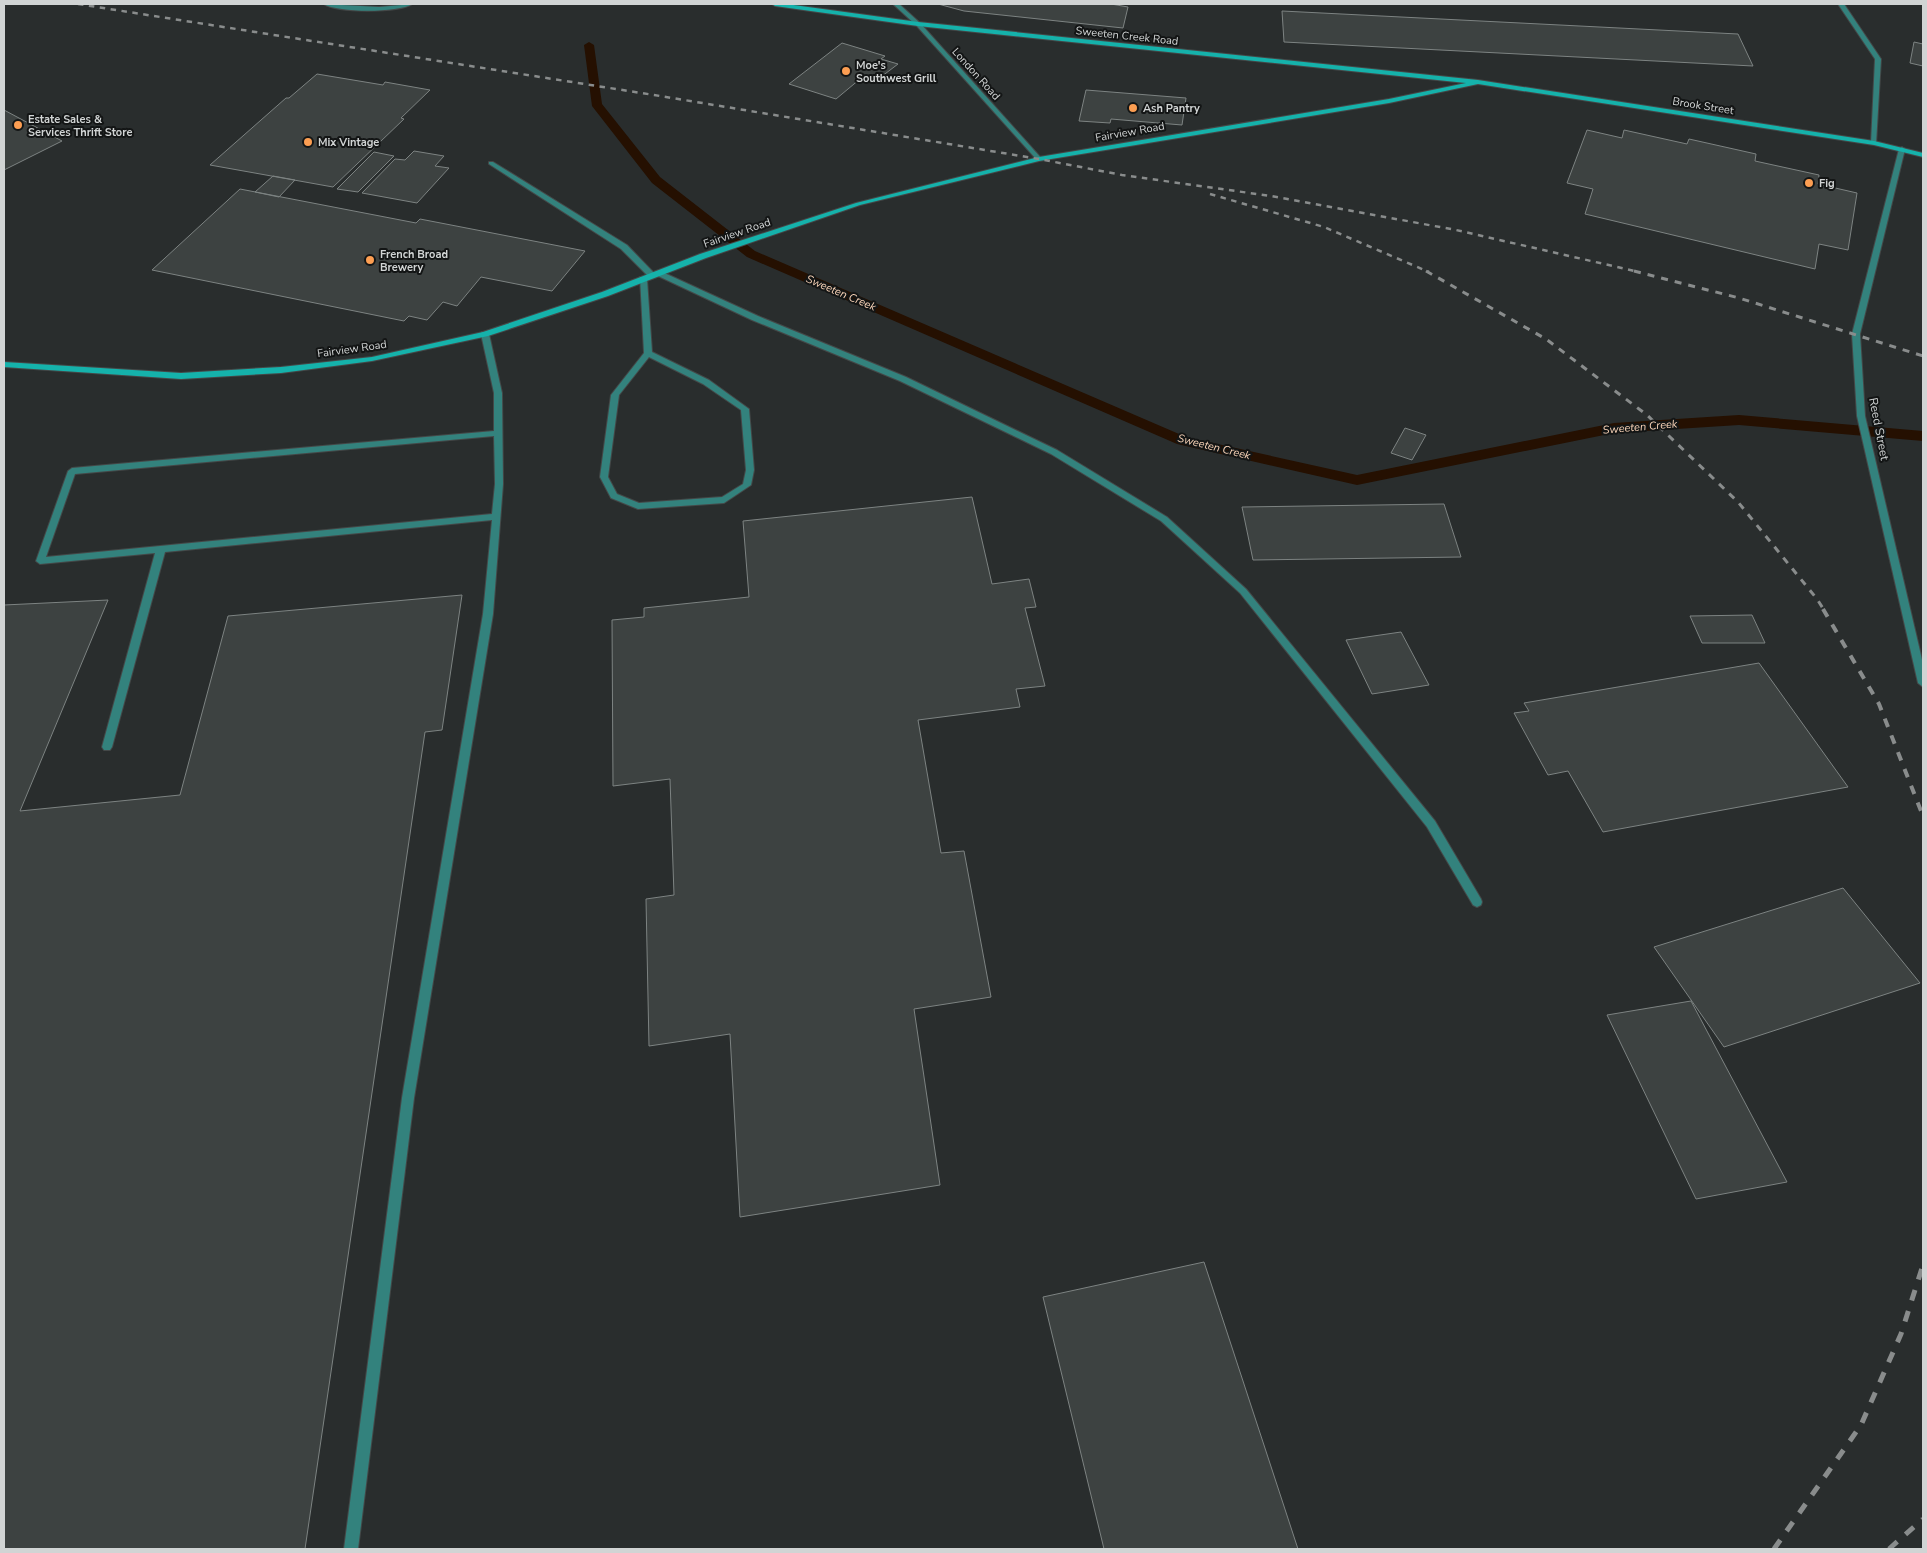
<svg xmlns="http://www.w3.org/2000/svg" width="1927" height="1553" viewBox="0 0 1927 1553" font-family="'Nunito Sans',sans-serif">
	<style>
		.lines { fill: none; stroke-linecap: round; stroke-linejoin: round }
		.stream { fill: #251001; fill-rule: evenodd }
		.building { fill: #3d4241; stroke: #7d8382 }
		.service-casing { stroke: #444848; stroke-width: 2 }
		.minor-casing { stroke: #444848; stroke-width: 2 }
		.secondary-casing { stroke: #444848; stroke-width: 2 }
		.service { fill: #33827d; fill-rule: evenodd }
		.minor { fill: #33827d; fill-rule: evenodd }
		.secondary { fill: #15b2ab; fill-rule: evenodd }
		.rail-far3 { stroke: #898c8c; stroke-width: 2.5; stroke-dasharray: 5.5 5.5; stroke-linecap: butt }
		.rail-far2 { stroke: #898c8c; stroke-width: 3; stroke-dasharray: 7 7; stroke-linecap: butt }
		.rail-far1 { stroke: #898c8c; stroke-width: 4; stroke-dasharray: 9 9; stroke-linecap: butt }
		.rail { stroke: #898c8c; stroke-width: 5; stroke-dasharray: 11 11; stroke-linecap: butt }
		.poi-dot { fill: #fc9e52; stroke: #131515; stroke-width: 2 }
		.labels { text-anchor: middle; dominant-baseline: central; stroke-width: 4; stroke-linejoin: round; paint-order: stroke }
		.far-street-label { font-size: 11px; fill: #d1d4d4; stroke: #131515 }
		.far-poi-label { font-size: 11px; font-weight: bold; fill: #d1d4d4; stroke: #131515; text-anchor: start }
		.far-water-label { font-size: 11px; font-style: italic; fill: #fcd6ba; stroke: #131515 }
		.street-label { font-size: 12px; fill: #d1d4d4; stroke: #131515 }
	</style>
	<rect width="100%" height="100%" fill="#292d2d"/>
	<g class="lines">
		<path class="stream" d="M589,42L594,45L602,104L660,177L755,251L1186,437L1357,475L1614,423L1739,415L1923,431V441L1739,425L1614,433L1357,485L1177,444L747,257L652,183L592,106L584,45Z"/>
	</g>
	<path class="building" d="M938,4H1111L1128,7L1123,28L964,11Z
		M1282,11L1738,34L1753,66L1284,42Z
		M1914,42L1923,44V66L1910,63Z
		M842,43L885,56L881,59L898,64L873,83L860,79L836,99L789,84Z
		M317,74L383,85L385,82L430,90L401,118L404,119L333,187L210,165L286,98H289Z
		M1086,90L1186,98L1182,125L1111,119L1110,123L1079,121Z
		M4,110L62,141L4,170Z
		M1587,130L1622,138L1624,130L1687,144L1689,139L1756,154L1755,161L1819,175L1818,184L1857,193L1848,250L1819,244L1815,269L1585,214L1593,189L1567,183Z
		M414,151L444,156L435,166L449,168L417,203L362,193L395,159L405,160Z
		M374,152L394,156L358,192L337,189Z
		M273,176L295,180L279,197L255,192Z
		M240,189L416,223L420,219L585,251L552,291L481,277L457,306L443,302L427,320L409,316L404,321L152,270Z
		M1405,428L1426,435L1412,460L1391,453Z
		M972,497L992,584L1029,579L1036,607L1025,608L1045,686L1016,689L1020,707L918,720L941,853L964,851L991,997L914,1009L940,1185L740,1217L730,1034L649,1046L646,899L674,895L670,779L613,786L612,620L644,617V608L749,597L743,521Z
		M1444,504L1461,557L1253,560L1242,507Z
		M462,595L442,730L425,732L305,1549H4V605L108,600L20,811L180,795L228,616Z
		M1752,615L1765,643H1702L1690,616Z
		M1401,632L1429,685L1372,694L1346,640Z
		M1759,663L1848,787L1603,832L1568,771L1548,775L1514,713L1529,711L1524,703Z
		M1843,888L1920,983L1724,1047L1654,947Z
		M1691,1001L1787,1182L1696,1199L1607,1015Z
		M1204,1262L1298,1549H1104L1043,1297Z"/>
	<g class="lines">
		<defs>
			<path id="service" d="M323,4L379,7L413,4C397,13 339,13 323,4Z
				M1902,147L1905,149L1860,334L1865,416L1923,664V687L1918,683L1857,416L1852,334L1899,149Z
				M489,162H493L627,245L654,273L660,271L758,316L906,377L1057,450L1167,517L1246,589L1435,821L1481,899L1482,902L1481,905L1477,907L1473,905L1427,827L1240,593L1161,521L1051,454L900,381L752,320L656,275L649,277L621,249L489,164Z
				M640,277H643L647,279L652,352L709,380L749,409L754,470L751,485L724,503L638,509L611,498L600,477L611,395L644,353ZM649,357L703,384L741,410L746,470L743,484L722,497L639,503L617,494L608,477L619,395Z
				M482,332H485L489,334L502,393L503,484L493,614L414,1098L358,1549H344L402,1098L483,614L492,520L165,552L112,747L110,750H104L102,747L155,553L40,564L36,561L68,471L72,468L494,431V393L481,334ZM494,436L495,484L492,514L46,557L75,474Z"/>
			<path id="minor" d="M893,4H899L920,23L1041,158V160H1037L916,25Z
				M1838,4H1844L1881,59L1876,144L1871,143L1875,59Z"/>
			<path id="secondary" d="M772,4H786L918,22L1478,80L1874,141L1923,153V157L1874,145L1478,84L1389,103L1039,161L860,205L706,258L608,296L488,336L372,361L281,373L181,379L4,367V362L181,373L281,367L372,357L483,332L602,292L700,254L856,203L1039,157L1389,99L1466,83L918,26L775,6Z"/>
		</defs>
		<use href="#service" class="service-casing"/>
		<use href="#minor" class="minor-casing"/>
		<use href="#secondary" class="secondary-casing"/>
		<use href="#service" class="service"/>
		<use href="#minor" class="minor"/>
		<use href="#secondary" class="secondary"/>
		<path class="rail-far3" d="M78,4L654,95L1039,159L1122,175L1271,196L1456,230L1639,272
			M1210,194L1324,227L1429,272"/>
		<path class="rail-far2" d="M1426,271L1546,339L1647,415L1738,502L1817,599L1824,610
			M1634,271L1739,298L1923,356"/>
		<path class="rail-far1" d="M1823,609L1879,704L1923,816"/>
		<path class="rail" d="M1774,1549L1861,1425L1901,1334L1923,1265
			M1889,1549L1923,1519"/>
	</g>
	<g class="poi-dot">
		<circle cx="846" cy="71" r="5"/>
		<circle cx="1133" cy="108" r="5"/>
		<circle cx="18" cy="125" r="5"/>
		<circle cx="308" cy="142" r="5"/>
		<circle cx="1809" cy="183" r="5"/>
		<circle cx="370" cy="260" r="5"/>
	</g>
	<g class="labels">
		<g class="far-street-label">
			<text transform="translate(1127 36) rotate(6)">Sweeten Creek Road</text>
			<text transform="translate(976 74) rotate(48)">London Road</text>
			<text transform="translate(1703 106) rotate(9)">Brook Street</text>
			<text transform="translate(1130 132) rotate(-10)">Fairview Road</text>
			<text transform="translate(737 233) rotate(-19)">Fairview Road</text>
			<text transform="translate(352 349) rotate(-8)">Fairview Road</text>
		</g>
		<g class="far-poi-label">
			<text x="856" y="65">Moe's<tspan x="856" dy="13">Southwest Grill</tspan></text>
			<text x="1143" y="108">Ash Pantry</text>
			<text x="28" y="119">Estate Sales &amp;<tspan x="28" dy="13">Services Thrift Store</tspan></text>
			<text x="318" y="142">Mix Vintage</text>
			<text x="1819" y="183">Fig</text>
			<text x="380" y="254">French Broad<tspan x="380" dy="13">Brewery</tspan></text>
		</g>
		<g class="far-water-label">
			<text transform="translate(841 293) rotate(23)">Sweeten Creek</text>
			<text transform="translate(1640 427) rotate(-5)">Sweeten Creek</text>
			<text transform="translate(1214 447) rotate(14)">Sweeten Creek</text>
		</g>
		<g class="street-label">
			<text transform="translate(1879 429) rotate(79)">Reed Street</text>
		</g>
	</g>
	<rect width="1927" height="1553" fill="none" stroke="#d1d4d4" stroke-width="10"/>
</svg>
